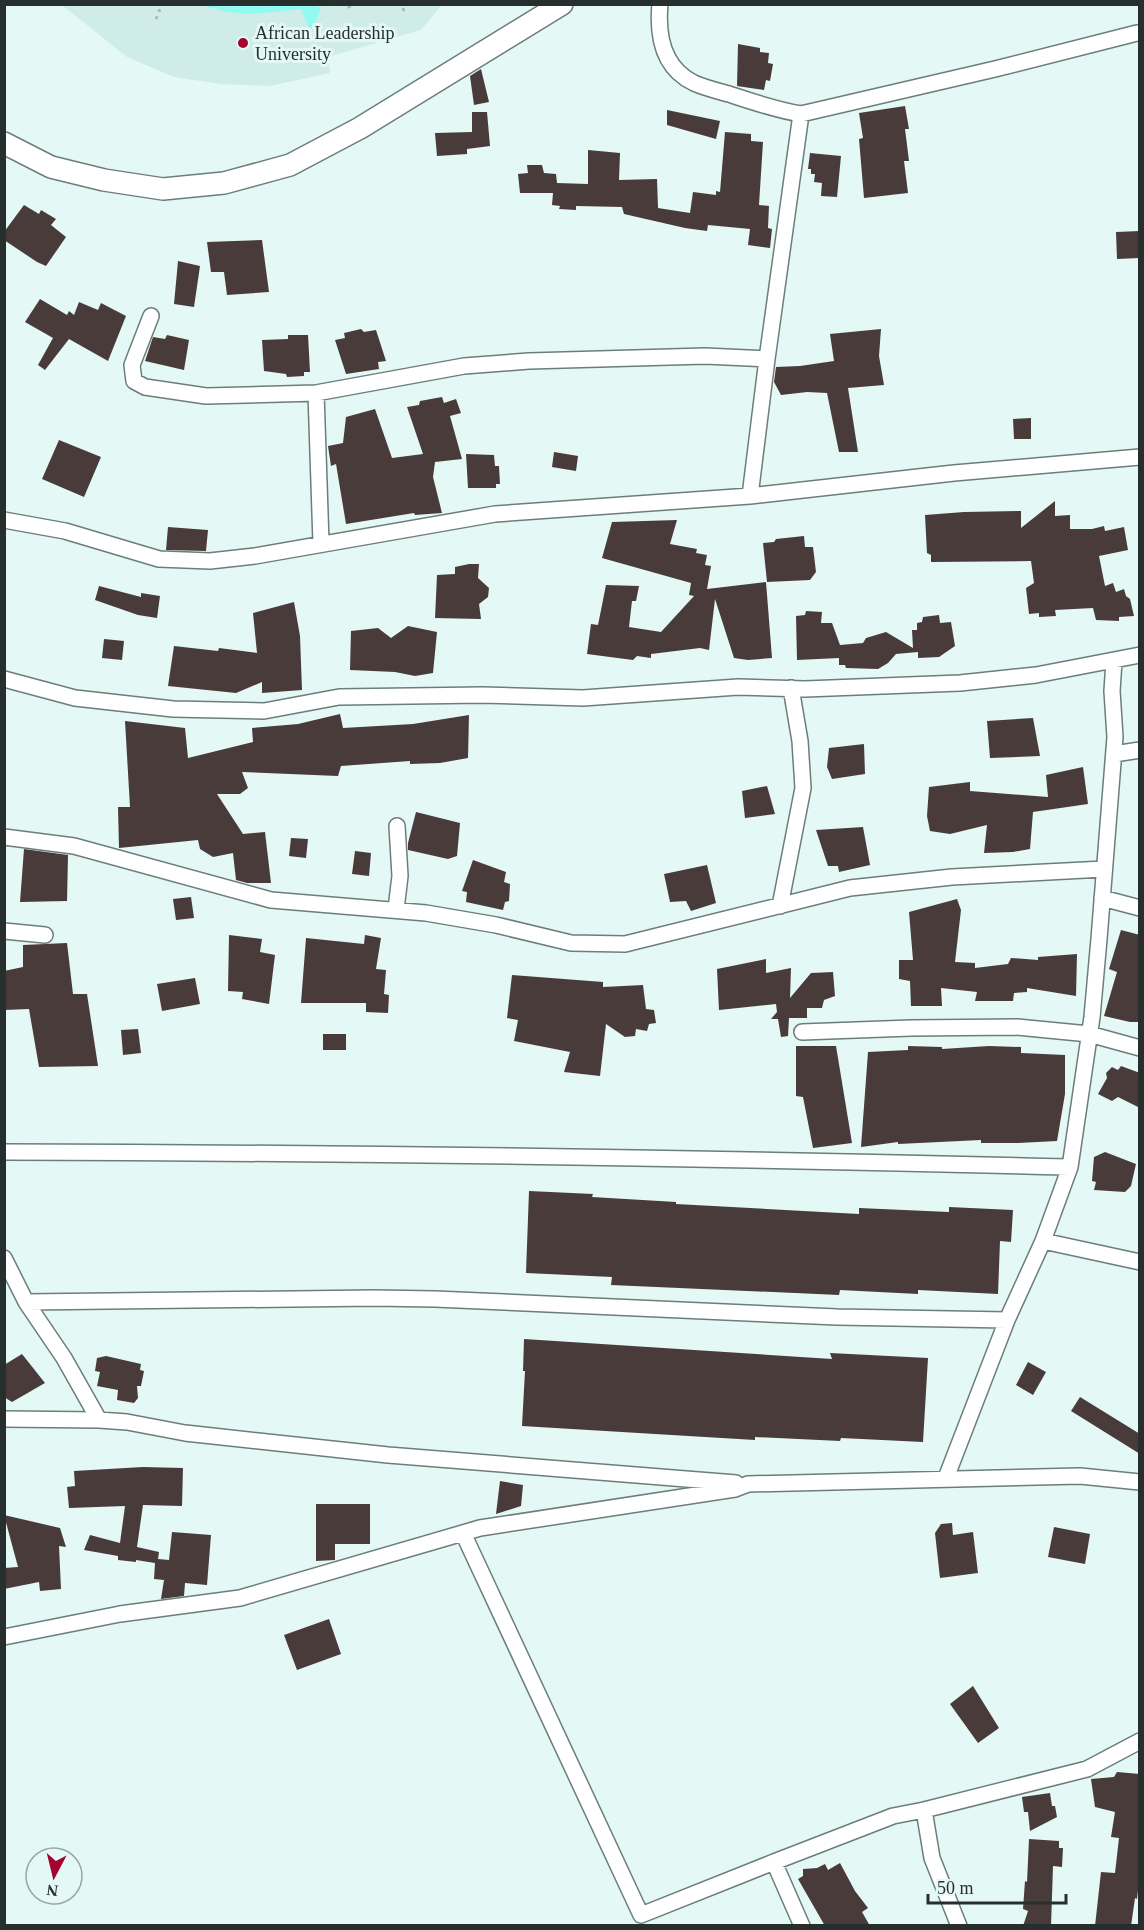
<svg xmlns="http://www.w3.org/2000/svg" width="1144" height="1930" viewBox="0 0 1144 1930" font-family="'Times New Roman',serif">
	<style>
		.built { fill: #d0ece9 }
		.green { fill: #93faf2 }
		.building { fill: #4a3b3b }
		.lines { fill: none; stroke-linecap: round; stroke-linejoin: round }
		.street-casing { stroke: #6c7d7b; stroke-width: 18 }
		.secondary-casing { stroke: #6c7d7b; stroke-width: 24 }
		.path { stroke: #a9b9b7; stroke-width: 3; stroke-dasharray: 3 4.5; stroke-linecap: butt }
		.street { stroke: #fff; stroke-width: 15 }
		.secondary { stroke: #fff; stroke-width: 21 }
		.poi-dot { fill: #a3042f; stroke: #e4f8f5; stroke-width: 2 }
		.labels { text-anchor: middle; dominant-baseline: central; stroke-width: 6; stroke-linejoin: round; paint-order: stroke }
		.poi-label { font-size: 18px; fill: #272e2e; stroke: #e4f8f5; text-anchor: start }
	</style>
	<rect width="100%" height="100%" fill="#e4f8f5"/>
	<path class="built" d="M62,5H442L421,30L328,57L330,73L270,86L221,84L174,77L127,57Z"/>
	<path class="green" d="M314,5L321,8L314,27L309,29L301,9C263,13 240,18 202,5Z"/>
	<path class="building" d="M738,44L760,48V52L769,53L768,63L773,64L770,81L766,80L764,90L737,86Z
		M481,69L489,102L474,105L470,76Z
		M905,106L909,129H905L909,161H904L908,193L864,198L859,139L863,138L859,113Z
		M667,110L720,121L716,139L667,125Z
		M472,112H487L490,146L467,149V154L437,156L435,133L472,132Z
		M725,132L751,134V141L763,142L759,205L769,206L768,228L772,229L770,248L748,245L750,229L708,225L707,231L685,228L624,214L622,207L576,206V210L559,209L560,206L552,205L553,193H520L518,174L528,173L527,165H542L544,173L556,174L557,183L588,184V150L620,153L619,180L657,179L658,208L690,213L693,192L716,195V191L720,192Z
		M810,153L841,156L837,197L821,196L822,183L814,182L815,174H811V169H808Z
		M24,205L39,214L41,210L56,219L51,225L66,237L46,266L37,262L4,240V232Z
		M1140,231V258L1117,259L1116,232Z
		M262,240L269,292L227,295L224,272H211L207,242Z
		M178,261L200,266L194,307L174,304Z
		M40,299L67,315L69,311L74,315L79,302L98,310L101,303L126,316L108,361L69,339L45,370L38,365L53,338L25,322Z
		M361,329L364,332L376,330L386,361L378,362L379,369L346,374L335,340L345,338L344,333Z
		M881,329L879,356L884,385L848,388L858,452H839L827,393L807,392L781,395L774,382L776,367L800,366L834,361L830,334Z
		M167,335L189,340L184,370L145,361L153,337L165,339Z
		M288,335H308L310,372H304V376L287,377L286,374L264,371L262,340L288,339Z
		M442,397L444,403L456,399L461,413L450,416L462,459L435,462L433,477L442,513L415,515L414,513L346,524L336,464L331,466L328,446L343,443L346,417L375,409L392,458L423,454L407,407L419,405L420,401Z
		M1031,418V439H1014L1013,419Z
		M59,440L101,457L84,497L42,479Z
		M554,452L578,456L576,471L552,467Z
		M466,454L494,455L495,466H499L500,484H496V488H468Z
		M1055,501V516L1070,515V529H1092L1104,526L1105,531L1124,527L1128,550L1099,556L1105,586L1113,583L1116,592L1124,589L1126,596L1130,599L1134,616L1119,617V621L1096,620L1093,608L1055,610L1056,616L1039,617V613L1029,614L1026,588L1034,583L1031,561L931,562V555L927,553L925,515L964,512L1021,511V528Z
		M677,520L670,544L697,549L696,553L707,555L705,565L711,566L707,589L766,582L772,658L748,660L734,658L715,599L709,650L700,648L651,654V658L637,656L633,660L587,654L591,624L598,625L606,585L639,586L636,601H632L629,627L661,632L694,596L689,595L691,583L602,558L612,522Z
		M168,527L208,530L206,551L166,550Z
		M804,536L805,547H813L816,572L810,580L767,582L763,543L774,542L776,539Z
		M469,564H479L478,578L489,588L488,597L479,604L481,619L435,618L437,575L455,574V567Z
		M99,586L141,597V593L160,596L157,618L138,615L95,600Z
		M294,602L300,636L302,690L262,693V682L236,693L168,686L174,646L218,651L219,648L257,653L253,613Z
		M806,611L822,612L821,623H832L840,645L863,643L866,638L886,632L913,648L912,630H917V623L922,622L923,617L939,615L940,623L951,622L955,646L939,657L918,658V652L896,654L888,663L878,669L846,668L845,665H839V658L797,660L796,616L805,615Z
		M408,626L437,632L433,673L415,676L395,672L350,670L351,631L378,628L391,638Z
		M104,639L124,641L122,660L102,658Z
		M340,714L343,728L413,724L469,715L468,758L440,763L410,764V761L341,766L338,776L242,772L248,788L240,794H217L243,834L265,832L271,883H247L236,880L233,853L213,857L200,849L198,840L119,848L118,807H130L125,721L185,728L188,758L253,742L252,728L298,724Z
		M1033,718L1040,756L990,758L987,721Z
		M864,744L865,774L832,779L827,767L829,748Z
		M1083,767L1088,804L1033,812L1030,849L1013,852L984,853L987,825L950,834L930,831L927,816L929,787L970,782V791L1048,797L1046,775Z
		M767,786L775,814L745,818L742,791Z
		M416,812L460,823L457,856L448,859L408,850V843Z
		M863,827L870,865L839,872L838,866H828L816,830Z
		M291,838L308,839L306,858L289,856Z
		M24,849L68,855L67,901L20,902Z
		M355,851L371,853L369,876L352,874Z
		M473,860L506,872L504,882L510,884L509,901L505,902L503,910L466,902L467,892L462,891Z
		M707,865L716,903L691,911L686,901L670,902L664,874Z
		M191,897L194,918L176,920L173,899Z
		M957,899L961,910L955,962L975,963V968L1008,964L1011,958L1038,960V957L1077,954L1076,996L1027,988V992L1014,993L1013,1001H975L977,992L941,988L942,1006H911L910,981L899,979V960H913L909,912Z
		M1121,930L1140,935V1022H1130L1104,1016L1117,972L1109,969Z
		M229,935L262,939L260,952L275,955L269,1004L242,999L243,992L228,991Z
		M365,935L381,938L376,969L386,970L384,994L389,995L388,1013L366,1012V1003H301L306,938L364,944Z
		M67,943L73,994H87L98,1066L39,1067L29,1009L4,1010V971L23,967V945Z
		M766,959V973L791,968L790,998L811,973L833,972L835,996L824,1000L822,1008H807V1018H789L788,1036L781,1037L778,1019H771L777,1012L776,1004L719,1010L717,969Z
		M512,975L603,982V987L643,985L646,1009L654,1010L656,1023L649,1024L647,1031L636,1029L635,1036L625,1037L606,1024L600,1076L564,1072L570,1052L514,1041L518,1020L507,1018Z
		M195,978L200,1004L162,1011L157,984Z
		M138,1029L141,1053L123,1055L121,1030Z
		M323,1034H346V1050H323Z
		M796,1046H836L852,1143L813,1148L803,1097L796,1096Z
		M908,1046L942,1047V1049L989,1046L1021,1047V1053L1065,1055V1094L1057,1141L1018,1143H981V1140L898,1144V1142L861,1147L868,1052L908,1050Z
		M1121,1066L1140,1073V1108L1118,1097L1112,1101L1098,1094L1107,1078L1106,1073L1112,1067L1118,1070Z
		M1105,1152L1136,1164L1131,1186L1125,1192L1094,1190L1096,1182L1092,1181L1094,1157Z
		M529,1191L593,1194L592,1197L676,1202V1204L859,1214V1208L949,1212V1207L1013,1210L1011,1242L1000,1241L998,1294L918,1290V1294L840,1290L839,1295L611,1285L612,1277L526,1273Z
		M524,1339L832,1359L830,1353L928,1358L923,1442L841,1438L840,1441L755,1437V1440L522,1426L525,1371H523Z
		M22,1354L45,1383L12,1402L4,1397V1365Z
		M106,1356L141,1364L140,1370L144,1371L141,1386H137L138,1398L134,1403L117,1400L118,1390L97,1386L100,1372L95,1371L97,1358Z
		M1028,1362L1046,1372L1033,1395L1016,1385Z
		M1080,1397L1140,1434V1454L1071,1411Z
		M143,1467L183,1468L182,1506L143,1505L137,1547L159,1552L158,1559L169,1560L172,1532L211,1535L207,1585L185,1583L184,1596L161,1599L164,1580L154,1579L155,1563L136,1560V1562L118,1560V1556L84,1550L90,1535L120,1543L125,1506L69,1508L67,1487L75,1486L74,1471Z
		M500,1481L523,1485L521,1506L496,1514Z
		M316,1504H370V1544H335V1560L316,1561Z
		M4,1515L60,1528L66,1547L59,1546L61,1589L40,1591L39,1582L4,1589V1568L18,1567Z
		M952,1523L953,1535L973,1532L978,1573L940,1578L935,1533L941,1524Z
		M1054,1527L1090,1534L1085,1564L1048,1557Z
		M329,1619L341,1654L297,1670L284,1635Z
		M973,1686L999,1728L978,1743L950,1704Z
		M1117,1772L1140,1774V1874L1137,1899L1135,1898L1131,1926H1095L1101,1872L1115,1873L1119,1838L1111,1837L1115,1812L1095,1807L1091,1779L1114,1777Z
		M1050,1793L1052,1806H1055L1057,1817L1030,1831L1028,1812H1024L1022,1797Z
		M1029,1839L1059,1841V1848H1063L1062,1867L1053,1866L1051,1926H1023L1028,1911L1023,1909L1025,1881L1027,1882Z
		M840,1863L855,1891L868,1908L862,1912L870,1926H825L798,1879L803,1876V1869L817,1868L825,1864L828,1870Z"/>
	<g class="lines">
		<defs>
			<path id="street" d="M660,4C657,36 663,68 694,83C705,88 718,91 729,94C753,102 776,110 801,114L995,69L1137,33
				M151,316L132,365L134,381L145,387L206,396L316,393L464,366L529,361L705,356L767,359
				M316,393L321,543
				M750,496L767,359L801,114
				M4,520L65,531L159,559L210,561L255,556L495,514L750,496L954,473L1140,457
				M4,679L75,698L173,709L264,711L339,697L482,695L583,698L738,687L805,689L960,683L1036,675L1140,655
				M1114,754L1140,750
				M4,837L74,846L271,900L426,913L496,925L571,943L625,944L850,888L952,877L1104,869
				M1102,898L1140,908
				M780,906L803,788L800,741L791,688
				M396,909L400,876L397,826
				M4,931L45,935
				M802,1032L911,1028L1017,1027L1089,1034L1140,1048
				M4,1152C360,1153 715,1158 1070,1167
				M1043,1241L1140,1262
				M4,1258L26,1302L64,1358L99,1420L127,1422L185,1433L388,1455L736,1483
				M26,1302L374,1298L435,1299L837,1317L1007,1320
				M4,1419L99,1420
				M946,1478L1007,1320L1043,1241L1070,1167L1092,1017L1099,939L1115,737L1112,691L1114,661
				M463,1533L641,1915L774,1862
				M4,1637L120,1614L240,1598L480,1528L735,1489L748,1484L1080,1476L1140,1482
				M924,1810L932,1858L959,1926
				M802,1926L774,1862L893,1816L924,1810L1087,1769L1140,1741"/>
			<path id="secondary" d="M4,143L51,167L104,180L163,189L224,183L290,165L360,128L562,4"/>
		</defs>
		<use href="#street" class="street-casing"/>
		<use href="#secondary" class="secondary-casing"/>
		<path class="path" d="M341,4L348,7L356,4
			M403,11L405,4
			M156,19L162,4"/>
		<use href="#street" class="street"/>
		<use href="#secondary" class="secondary"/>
	</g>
	<circle class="poi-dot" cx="243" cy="43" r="6"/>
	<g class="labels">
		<g class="poi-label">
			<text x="255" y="33">African Leadership<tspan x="255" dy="21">University</tspan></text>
		</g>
	</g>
	<rect width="1144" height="1930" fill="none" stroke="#272e2e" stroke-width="12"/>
	<g transform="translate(54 1876) rotate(187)"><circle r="28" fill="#e4f8f5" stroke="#98a7a5" stroke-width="1.5"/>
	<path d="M0-4.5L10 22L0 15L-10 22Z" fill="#a3042f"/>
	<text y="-9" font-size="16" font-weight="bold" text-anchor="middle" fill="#272e2e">N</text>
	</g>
	<path d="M928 1894v9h138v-9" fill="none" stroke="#272e2e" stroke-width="3"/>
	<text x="937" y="1894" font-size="18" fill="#272e2e" stroke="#e4f8f5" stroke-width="4.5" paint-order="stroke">50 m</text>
</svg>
